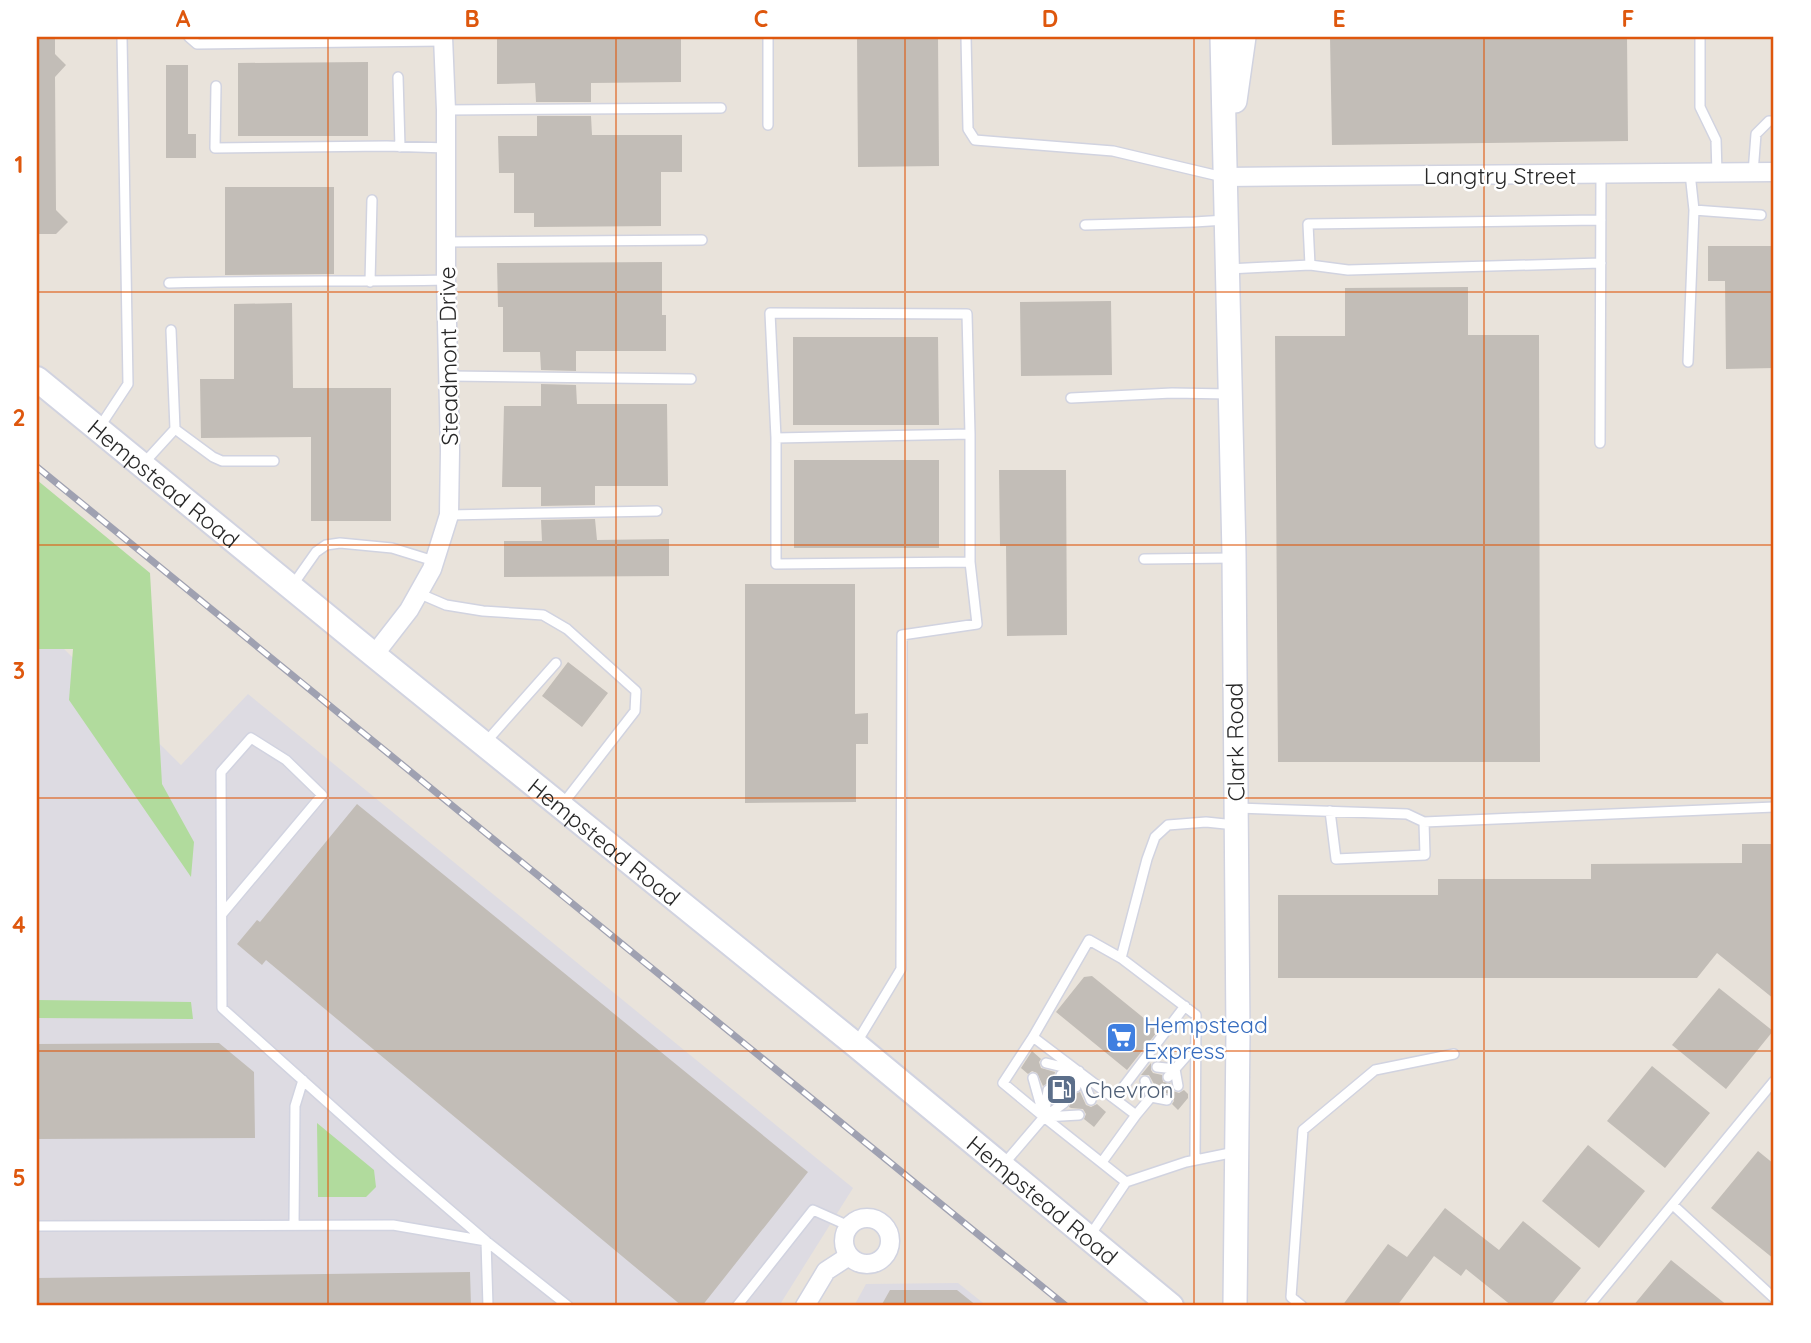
<svg xmlns="http://www.w3.org/2000/svg" width="1811" height="1343" viewBox="0 0 1811 1343" font-family="Quicksand,sans-serif">
	<style>
		.industrial { fill: #dddbe2 }
		.green { fill: #b1db9d }
		.building { fill: #c2bdb7 }
		.lines { fill: none; stroke-linecap: round; stroke-linejoin: round }
		.service-casing { stroke: #d1d3e0; stroke-width: 12 }
		.minor-casing { stroke: #d1d3e0; stroke-width: 21 }
		.tertiary-casing { stroke: #d1d3e0; stroke-width: 26 }
		.secondary-casing { stroke: #d1d3e0; stroke-width: 28 }
		.service { stroke: #fff; stroke-width: 9 }
		.minor { stroke: #fff; stroke-width: 18 }
		.tertiary { stroke: #fff; stroke-width: 23 }
		.secondary { stroke: #fff; stroke-width: 24 }
		.rail-casing { stroke: #9fa1b1; stroke-width: 7 }
		.rail { stroke: #fff; stroke-width: 4.5; stroke-dasharray: 13; stroke-linecap: butt }
		.grid { fill: none; stroke: #de570d; stroke-width: 2; stroke-opacity: 0.55 }
		.labels { text-anchor: middle; dominant-baseline: central; stroke-width: 5; stroke-linejoin: round; paint-order: stroke }
		.street-label { font-size: 23px; fill: #282828; stroke: #fff }
		.shop-label { font-size: 23px; fill: #366cbe; stroke: #fff; text-anchor: start }
		.service-label { font-size: 23px; fill: #4e5e75; stroke: #fff; text-anchor: start }
		.neatline { fill: none; stroke: #de570d; stroke-width: 2.5 }
		.grid-label { font-size: 23px; text-anchor: middle; font-weight: bold; fill: #de570d }
	</style>
	<rect width="100%" height="100%" fill="#e9e3db"/>
	<path class="industrial" d="M37,648H63L181,765L248,694L853,1188L779,1306H37Z
		M958,1283L987,1306H854L866,1284Z"/>
	<path class="green" d="M37,480L150,573L162,784L194,842L191,877L69,700L73,649H37Z
		M37,1000L191,1002L193,1019L37,1018Z
		M317,1123L374,1170L376,1187L366,1197H318Z"/>
	<path class="building" d="M37,37H55V54L66,65L55,77L56,210L68,222L56,234H37Z
		M497,37H681V82L591,83V102H536L535,83L497,84Z
		M857,37H938L939,166L858,167Z
		M1330,37H1627L1628,141L1332,145Z
		M368,62V136H238V63Z
		M166,65H188V134H196V158H166Z
		M537,116H591L592,135H682V172H661V226L534,227V213H514V173H499L498,136H537Z
		M225,187H334V274L225,275Z
		M1708,246H1774V368L1726,369L1725,281H1708Z
		M662,262V315H666V351H576V371L541,370L540,352H503V307H498L497,263Z
		M1468,287V335H1539L1540,762H1278L1275,336H1345V288Z
		M1111,301L1112,375L1021,376L1020,302Z
		M292,303L293,388H391V521H311V437L201,438L200,379H234V304Z
		M793,337H938L939,425H793Z
		M541,384L576,385L577,404H667L668,486H595V505L541,506V487H502L504,406H541Z
		M794,460H939V548H794Z
		M999,470H1066L1067,635L1007,636L1006,546H1000Z
		M595,519L597,540L669,539V576L504,577V541H542L541,520Z
		M745,584H855V714L868,713V744H856V802L745,803Z
		M568,662L608,693L582,727L542,696Z
		M357,804L808,1172L702,1306H682L266,960L262,965L237,944L257,920L260,922Z
		M1742,844H1774V999L1717,953L1697,978H1278V895H1438V879H1591V864L1742,863Z
		M1092,976L1156,1028L1157,1032L1127,1070L1056,1012L1084,977Z
		M1719,988L1773,1031L1726,1089L1672,1045Z
		M219,1043L254,1072L255,1138L37,1139V1044Z
		M1032,1051L1041,1059L1039,1062L1041,1068L1055,1072L1054,1077L1058,1081H1068L1070,1082L1069,1089L1071,1092L1075,1094L1080,1092L1086,1105L1091,1107L1097,1104L1106,1112L1094,1127L1084,1119L1086,1114L1083,1109L1071,1108L1069,1107L1071,1102L1067,1097L1063,1096L1058,1098L1054,1095L1055,1088L1053,1085L1048,1083L1043,1086L1037,1073L1032,1071L1028,1074L1021,1068Z
		M1151,1063V1070L1153,1073L1162,1075L1163,1082L1170,1083L1173,1091L1179,1093L1184,1090L1188,1094V1098L1178,1110L1172,1104L1174,1101L1172,1095L1163,1092L1160,1085L1154,1084L1149,1075H1141Z
		M1652,1066L1710,1113L1665,1168L1607,1121Z
		M1588,1145L1645,1191L1599,1248L1542,1201Z
		M1758,1151L1774,1164V1259L1711,1208Z
		M1445,1208L1499,1250L1523,1221L1581,1268L1550,1306H1512L1466,1269L1461,1276L1434,1256L1397,1306H1342L1388,1244L1407,1257Z
		M1671,1260L1728,1306H1633Z
		M470,1272L471,1306H37V1278Z
		M890,1290H957L977,1306H881Z"/>
	<g class="lines">
		<defs>
			<path id="service" d="M189,37L197,44L443,41
				M768,37V125
				M966,37L968,129L975,140L1113,151L1223,177
				M1700,37V107L1716,140L1717,173
				M398,77L400,147
				M216,86L215,148L387,146L446,148
				M446,110L721,108
				M1753,173L1756,134L1769,121H1774
				M1694,210L1761,215
				M1085,225L1194,222L1226,220
				M446,242L702,240
				M1310,265L1348,270L1601,263
				M1228,269L1310,265L1308,224L1601,220
				M370,282L372,200
				M169,283C261,280 354,282 446,280
				M1688,362L1694,210L1690,173
				M449,376L691,379
				M1071,398L1172,393L1229,394
				M99,428L128,384L122,37
				M175,429L213,457L222,461H274
				M776,438L970,434
				M1600,443L1601,174
				M143,464L175,429L171,330
				M449,515L657,511
				M1144,559L1234,558
				M292,586L316,552L326,545L340,543L392,548L434,561
				M418,593L446,605L483,611L543,615L567,629L636,691L635,711L562,805
				M485,743L556,663
				M1238,808L1407,814L1424,822L1774,807
				M1330,811L1336,859L1425,855L1424,822
				M222,914L322,795L286,760L251,738L221,772L222,1008L393,1161L486,1241L568,1306
				M1121,958L1147,859L1155,837L1168,825L1206,822L1235,825
				M1033,1037L1136,1115L1151,1097L1145,1081
				M857,1042L901,969L902,635L977,624L970,562V434L967,314L770,313L776,438V564L970,562
				M1046,1063L1079,1071L1091,1100
				M1157,1067L1175,1069
				M1175,1069L1178,1086
				M1061,1075L1079,1071L1076,1087
				M1168,1077L1196,1045
				M1033,1078L1044,1117L1079,1115
				M1156,1091L1151,1097L1167,1100
				M1115,1098L1185,1006
				M1045,1112L1048,1090
				M1046,1116L1064,1103
				M1044,1117L1003,1083L1033,1037L1089,940L1121,958L1196,1015L1195,1160
				M1102,1162L1136,1115
				M1003,1165L1044,1117L1126,1182
				M1673,1205L1774,1298
				M294,1225L295,1106L303,1080
				M37,1226L393,1225L486,1241L488,1306
				M1089,1237L1126,1182L1186,1162L1235,1152
				M737,1306L813,1210L849,1226
				M1302,1306L1291,1297L1303,1130L1375,1070L1454,1054
				M1589,1306L1774,1081"/>
			<path id="minor" d="M1225,177L1774,172
				M374,655L409,610L432,569L449,515L450,451L446,280V110L443,37
				M844 1241a23 23 0 1 1 46 0a23 23 0 1 1-46 0Z
				M805,1306L826,1271L849,1256"/>
			<path id="tertiary" d="M1222,37L1234,554L1238,1033L1235,1306
				M1235,101L1244,37"/>
			<g id="secondary">
				<path id="s1" d="M37,379L374,655L856,1045L1171,1306"/>
			</g>
		</defs>
		<use href="#service" class="service-casing"/>
		<use href="#minor" class="minor-casing"/>
		<use href="#tertiary" class="tertiary-casing"/>
		<use href="#secondary" class="secondary-casing"/>
		<use href="#service" class="service"/>
		<use href="#minor" class="minor"/>
		<use href="#tertiary" class="tertiary"/>
		<use href="#secondary" class="secondary"/>
		<defs>
			<path id="rail" d="M37,467L1066,1306"/>
		</defs>
		<use href="#rail" class="rail-casing"/>
		<use href="#rail" class="rail"/>
	</g>
	<path class="grid" d="M328,37V1306M616,37V1306M905,37V1306M1194,37V1306M1484,37V1306M37,292H1774M37,545H1774M37,798H1774M37,1051H1774"/>
	<defs>
		<symbol id="supermarket-square" viewBox="-11 -11 22 22"><rect x="-9" y="-9" width="18" height="18" rx="4" fill="#3f7fe0" stroke="#fff"/><path d="M-6-5.5h2.5l.6 2H6L4.5 2H-2.5L-4.4-4H-6ZM-1.5 3.2a1.3 1.3 0 1 0 .1 0ZM3 3.2a1.3 1.3 0 1 0 .1 0Z" fill="#fff"/></symbol>
		<symbol id="fuel-square" viewBox="-11 -11 22 22"><rect x="-9" y="-9" width="18" height="18" rx="4" fill="#5c6f8a" stroke="#fff"/><path d="M-5.5-6h7V0h2V4h1.3V-2.5L3-4.5l.8-.8L6-3V5H2.5V1h-1V6h-7ZM-4.2-4.7v3.2H.2V-4.7Z" fill="#fff"/></symbol>
	</defs>
	<g fill-rule="evenodd">
		<use href="#supermarket-square" x="1104" y="1020" width="35" height="35"/>
		<use href="#fuel-square" x="1044" y="1072" width="35" height="35"/>
	</g>
	<g class="labels">
		<g class="street-label">
			<text x="1500" y="175">Langtry Street</text>
			<text transform="translate(448 356) rotate(-91)">Steadmont Drive</text>
			<text stroke="none"><textPath href="#s1" startOffset="164">Hempstead Road</textPath></text>
			<text transform="translate(1235 742) rotate(-91)">Clark Road</text>
			<text stroke="none"><textPath href="#s1" startOffset="732">Hempstead Road</textPath></text>
			<text stroke="none"><textPath href="#s1" startOffset="1298">Hempstead Road</textPath></text>
		</g>
		<g class="shop-label">
			<text x="1144" y="1024">Hempstead<tspan x="1144" dy="26">Express</tspan></text>
		</g>
		<g class="service-label">
			<text x="1085" y="1089">Chevron</text>
		</g>
	</g>
	<rect width="1811" height="1343" fill="none" stroke="#ffffff" stroke-width="77"/>
	<rect x="38" y="38" width="1734" height="1266" class="neatline"/>
	<g class="grid-label">
		<text x="183" y="27">A</text>
		<text x="472" y="27">B</text>
		<text x="761" y="27">C</text>
		<text x="1050" y="27">D</text>
		<text x="1339" y="27">E</text>
		<text x="1628" y="27">F</text>
		<text x="19" y="173">1</text>
		<text x="19" y="426">2</text>
		<text x="19" y="679">3</text>
		<text x="19" y="933">4</text>
		<text x="19" y="1186">5</text>
	</g>
</svg>
